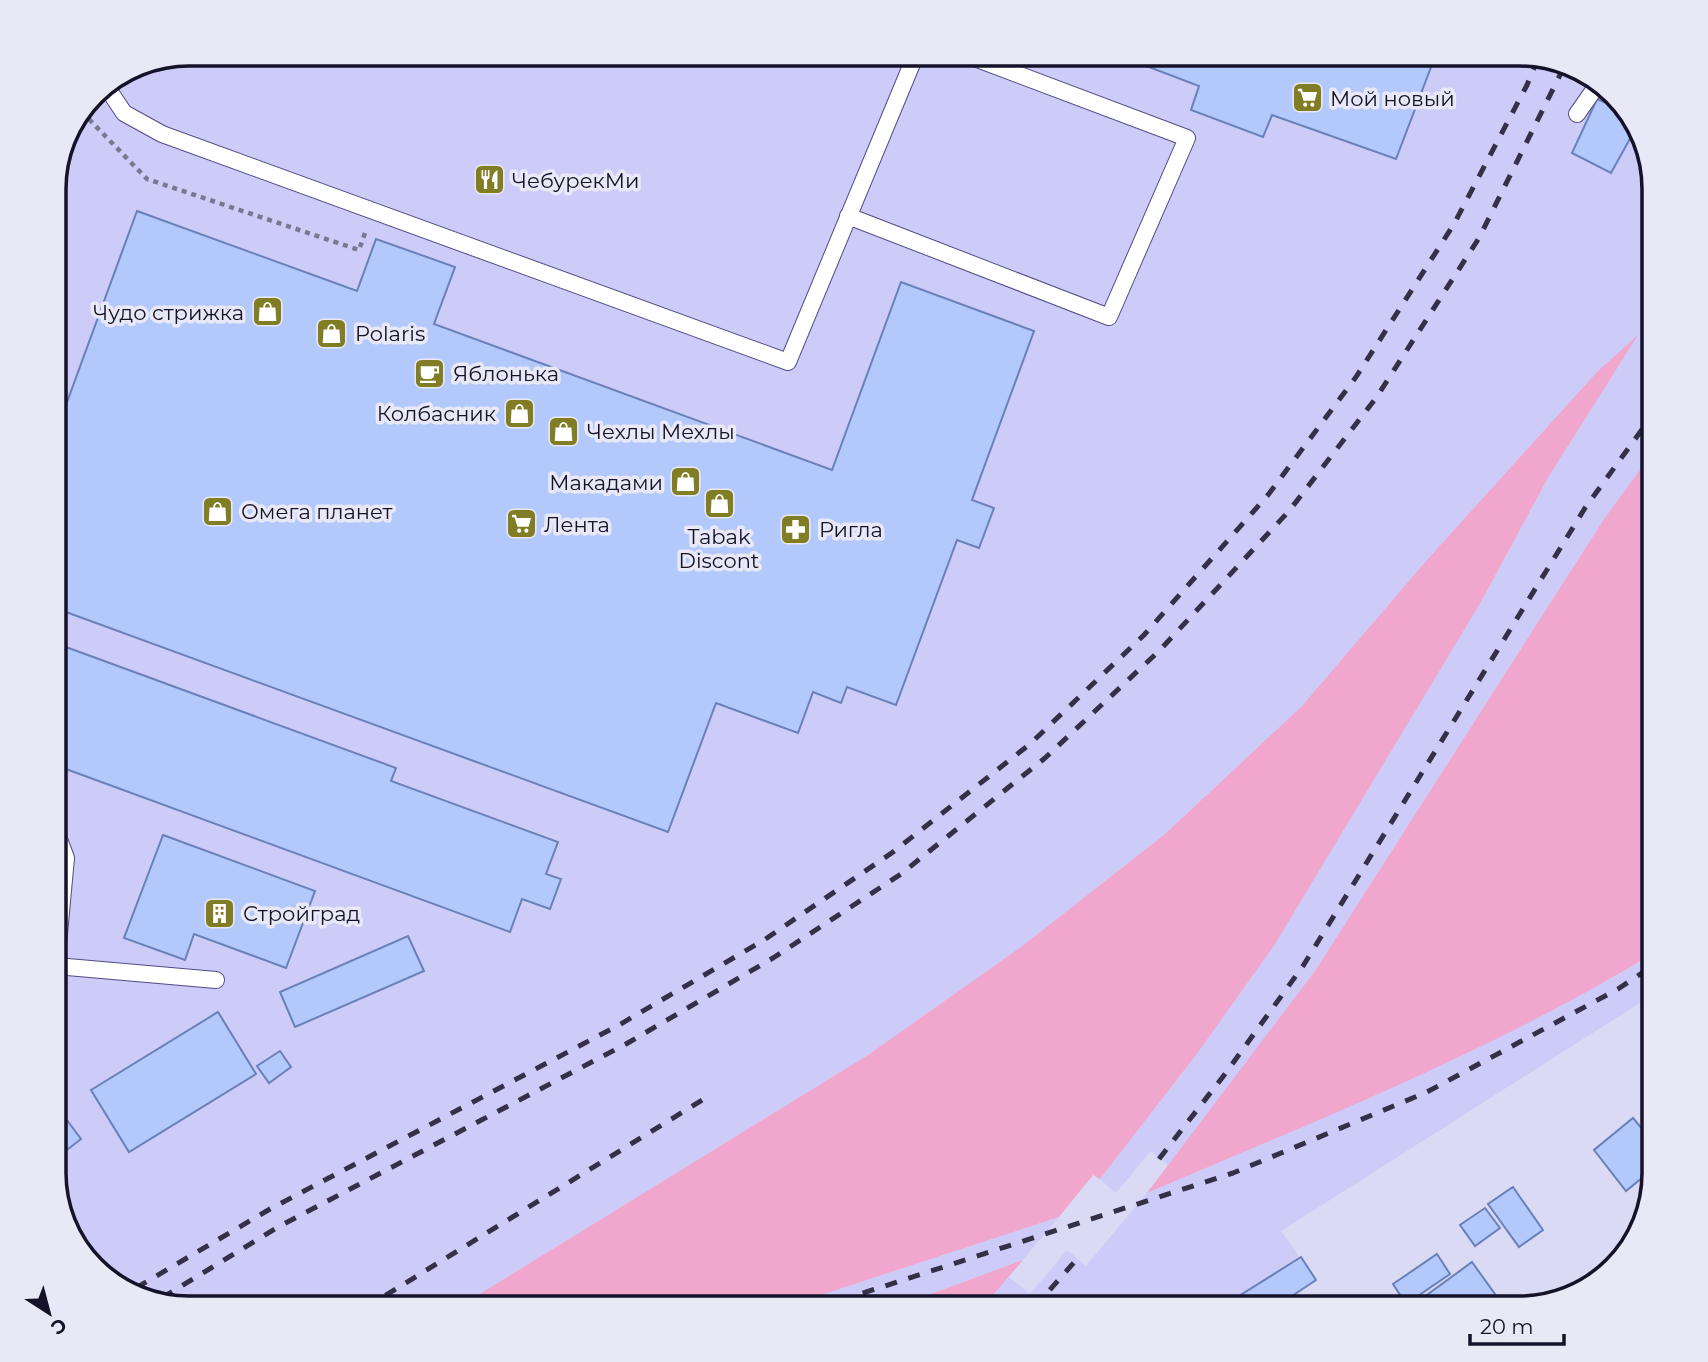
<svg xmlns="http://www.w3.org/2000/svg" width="1708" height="1362" viewBox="0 0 1708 1362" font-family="Montserrat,sans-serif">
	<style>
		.built { fill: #cdcbf7 }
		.green { fill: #f0a6cd }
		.building { fill: #b3c9fc; stroke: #6980b8; stroke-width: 2 }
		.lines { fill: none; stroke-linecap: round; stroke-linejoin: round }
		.service-casing { stroke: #514c84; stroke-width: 18 }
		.path { stroke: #7a7891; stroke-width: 4.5; stroke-dasharray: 5 5; stroke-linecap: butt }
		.service { stroke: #fff; stroke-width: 16 }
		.rail { stroke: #333048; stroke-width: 5; stroke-dasharray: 12 12; stroke-linecap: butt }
		.labels { text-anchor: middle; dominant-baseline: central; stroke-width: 7; stroke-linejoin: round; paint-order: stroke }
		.poi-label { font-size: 21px; fill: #151229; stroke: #e8e8f6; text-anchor: start }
		.rim { fill: none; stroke: #151229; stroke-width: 3.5 }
	</style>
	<rect width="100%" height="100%" fill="#dadaf4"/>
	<path class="built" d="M189,54H1519L1607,88L1640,130L1654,189V451L1604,519L1315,971L1169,1166L1151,1151L1116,1193L1100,1179L1196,1055L1482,600L1549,476L1636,338L1302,706L1164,835L1021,947L868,1055L457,1308H189L101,1274L68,1233L55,1181V180L68,130L100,88Z
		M1654,953V994L1281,1231L1316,1280L1274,1308H982L1009,1277L1030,1294L1067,1250L1086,1266L1147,1193L1332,1114L1476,1047L1612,978Z
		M1059,1217L1023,1260L893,1308H789L812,1298Z"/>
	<path class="green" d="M1638,335L1549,476L1482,600L1275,944L1196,1055L1100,1179L1093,1175L1059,1217L812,1298L789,1308H457L868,1055L1021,947L1164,835L1302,706L1427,560L1598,371Z
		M1654,451V953C1494,1050 1318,1120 1147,1193L1315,971L1604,519Z
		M1023,1260L982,1308H893Z"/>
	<path class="building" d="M1115,54H1436L1396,159L1272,115L1263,137L1191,110L1199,86Z
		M1615,97L1637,126L1611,173L1572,153L1597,99L1611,105Z
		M79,116L82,117L55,188V180L68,130Z
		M137,211L357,291L376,239L455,267L434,324L832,470L901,282L1034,331L972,500L994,508L979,548L957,540L896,705L847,687L841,703L813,692L798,733L716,703L668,832L55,608V435Z
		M55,643L396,768L391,781L558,842L546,874L561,879L550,909L522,899L510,932L55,765Z
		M163,835L315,891L286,968L194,934L185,960L124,938Z
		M408,936L424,971L295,1027L280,992Z
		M218,1012L256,1074L129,1152L91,1090Z
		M280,1051L291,1067L269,1083L257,1066Z
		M55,1104L81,1139L55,1159Z
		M1633,1118L1654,1143V1168L1626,1191L1594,1150Z
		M1513,1187L1543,1230L1519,1247L1488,1204Z
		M1485,1208L1500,1228L1475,1246L1460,1225Z
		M1437,1254L1450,1274L1406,1304L1393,1284Z
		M1301,1257L1316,1280L1274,1308H1220Z
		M1472,1262L1505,1308H1409Z"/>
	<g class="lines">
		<defs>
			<path id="service" d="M106,86L124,113L162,134L788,362L916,54
				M1577,114L1598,84
				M848,216L1109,317L1187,138L964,54
				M55,835L60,842L66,858L56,966
				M55,971L56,966L216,980"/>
		</defs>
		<use href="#service" class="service-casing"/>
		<path class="path" d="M82,112L147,179L359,250L365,233"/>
		<use href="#service" class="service"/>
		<path class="rail" d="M1159,1159L1225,1074L1303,966L1585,508L1654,413
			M136,1288L270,1209L619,1025L764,940L893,852L1030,744L1144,635L1268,495L1356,377L1454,224L1527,85L1537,61
			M162,1298L278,1227L626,1044L773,958L901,874L1045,758L1159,651L1289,511L1376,398L1479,238L1562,71
			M365,1308L712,1094
			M817,1308L1233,1173L1427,1092L1618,989L1654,965
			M1034,1308L1077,1259"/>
	</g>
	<defs>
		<symbol id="supermarket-square" viewBox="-11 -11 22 22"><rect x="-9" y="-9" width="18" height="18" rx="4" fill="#817d24" stroke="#e8e8f6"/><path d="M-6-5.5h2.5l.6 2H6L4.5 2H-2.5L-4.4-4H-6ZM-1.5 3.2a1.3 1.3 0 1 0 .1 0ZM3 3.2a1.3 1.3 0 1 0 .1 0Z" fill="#fff"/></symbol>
		<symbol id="restaurant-square" viewBox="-11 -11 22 22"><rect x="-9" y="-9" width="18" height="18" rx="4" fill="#817d24" stroke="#e8e8f6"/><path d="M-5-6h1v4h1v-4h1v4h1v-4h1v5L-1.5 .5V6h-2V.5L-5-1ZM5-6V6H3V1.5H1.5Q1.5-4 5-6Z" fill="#fff"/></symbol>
		<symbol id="shop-square" viewBox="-11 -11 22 22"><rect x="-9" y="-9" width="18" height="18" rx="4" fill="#817d24" stroke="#e8e8f6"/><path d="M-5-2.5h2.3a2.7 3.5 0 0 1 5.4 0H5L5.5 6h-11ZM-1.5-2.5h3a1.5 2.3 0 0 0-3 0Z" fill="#fff"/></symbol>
		<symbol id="cafe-square" viewBox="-11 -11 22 22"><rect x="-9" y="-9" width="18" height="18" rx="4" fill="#817d24" stroke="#e8e8f6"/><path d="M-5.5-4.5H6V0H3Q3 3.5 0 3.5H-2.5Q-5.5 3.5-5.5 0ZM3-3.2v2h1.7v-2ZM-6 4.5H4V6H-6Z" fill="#fff"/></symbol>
		<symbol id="pharmacy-square" viewBox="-11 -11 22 22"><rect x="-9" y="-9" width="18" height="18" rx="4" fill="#817d24" stroke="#e8e8f6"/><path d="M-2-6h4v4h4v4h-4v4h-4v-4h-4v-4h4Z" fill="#fff"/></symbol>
		<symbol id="building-square" viewBox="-11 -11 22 22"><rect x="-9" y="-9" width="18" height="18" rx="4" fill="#817d24" stroke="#e8e8f6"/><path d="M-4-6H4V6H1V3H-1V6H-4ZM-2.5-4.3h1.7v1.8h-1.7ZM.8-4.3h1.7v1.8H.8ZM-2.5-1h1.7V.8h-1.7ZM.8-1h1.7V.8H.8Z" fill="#fff"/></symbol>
	</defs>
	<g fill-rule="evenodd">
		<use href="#supermarket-square" x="1290" y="80" width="35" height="35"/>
		<use href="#restaurant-square" x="472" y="162" width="35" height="35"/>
		<use href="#shop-square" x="250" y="294" width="35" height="35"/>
		<use href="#shop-square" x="314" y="316" width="35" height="35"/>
		<use href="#cafe-square" x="412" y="356" width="35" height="35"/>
		<use href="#shop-square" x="502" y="396" width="35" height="35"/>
		<use href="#shop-square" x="546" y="414" width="35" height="35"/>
		<use href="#shop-square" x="668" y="464" width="35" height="35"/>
		<use href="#shop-square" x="702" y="486" width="35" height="35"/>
		<use href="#shop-square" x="200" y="494" width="35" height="35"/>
		<use href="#supermarket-square" x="504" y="506" width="35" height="35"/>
		<use href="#pharmacy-square" x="778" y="512" width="35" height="35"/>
		<use href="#building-square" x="202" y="896" width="35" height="35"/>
	</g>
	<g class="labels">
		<g class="poi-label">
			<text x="1330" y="98">Мой новый</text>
			<text x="512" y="180">ЧебурекМи</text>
			<text x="244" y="312" text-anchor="end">Чудо стрижка</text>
			<text x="355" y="333">Polaris</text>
			<text x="453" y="373">Яблонька</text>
			<text x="496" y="413" text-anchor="end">Колбасник</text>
			<text x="587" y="431">Чехлы Мехлы</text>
			<text x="663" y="482" text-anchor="end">Макадами</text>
			<text x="241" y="511">Омега планет</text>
			<text x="544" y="524">Лента</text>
			<text x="819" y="529">Ригла</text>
			<text x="719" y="536" text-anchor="middle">Tabak<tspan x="719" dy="24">Discont</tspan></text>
			<text x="243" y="913">Стройград</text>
		</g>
	</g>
	<path d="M0 0H1708V1362H0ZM189 66H1519A123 123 0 0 1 1642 189V1173A123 123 0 0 1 1519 1296H189A123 123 0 0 1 66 1173V189A123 123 0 0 1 189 66Z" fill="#e8e8f6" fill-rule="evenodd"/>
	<path class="rim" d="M189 66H1519A123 123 0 0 1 1642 189V1173A123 123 0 0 1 1519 1296H189A123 123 0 0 1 66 1173V189A123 123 0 0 1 189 66Z"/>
	<g transform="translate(49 1313) rotate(144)" stroke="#e8e8f6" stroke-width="5" paint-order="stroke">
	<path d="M0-5L12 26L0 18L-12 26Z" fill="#151229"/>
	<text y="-10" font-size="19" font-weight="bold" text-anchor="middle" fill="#151229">С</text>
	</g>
	<path d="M1470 1334v10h94v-10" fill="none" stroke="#151229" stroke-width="3.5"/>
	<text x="1480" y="1334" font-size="21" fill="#151229" stroke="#e8e8f6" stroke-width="5" paint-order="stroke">20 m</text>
</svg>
